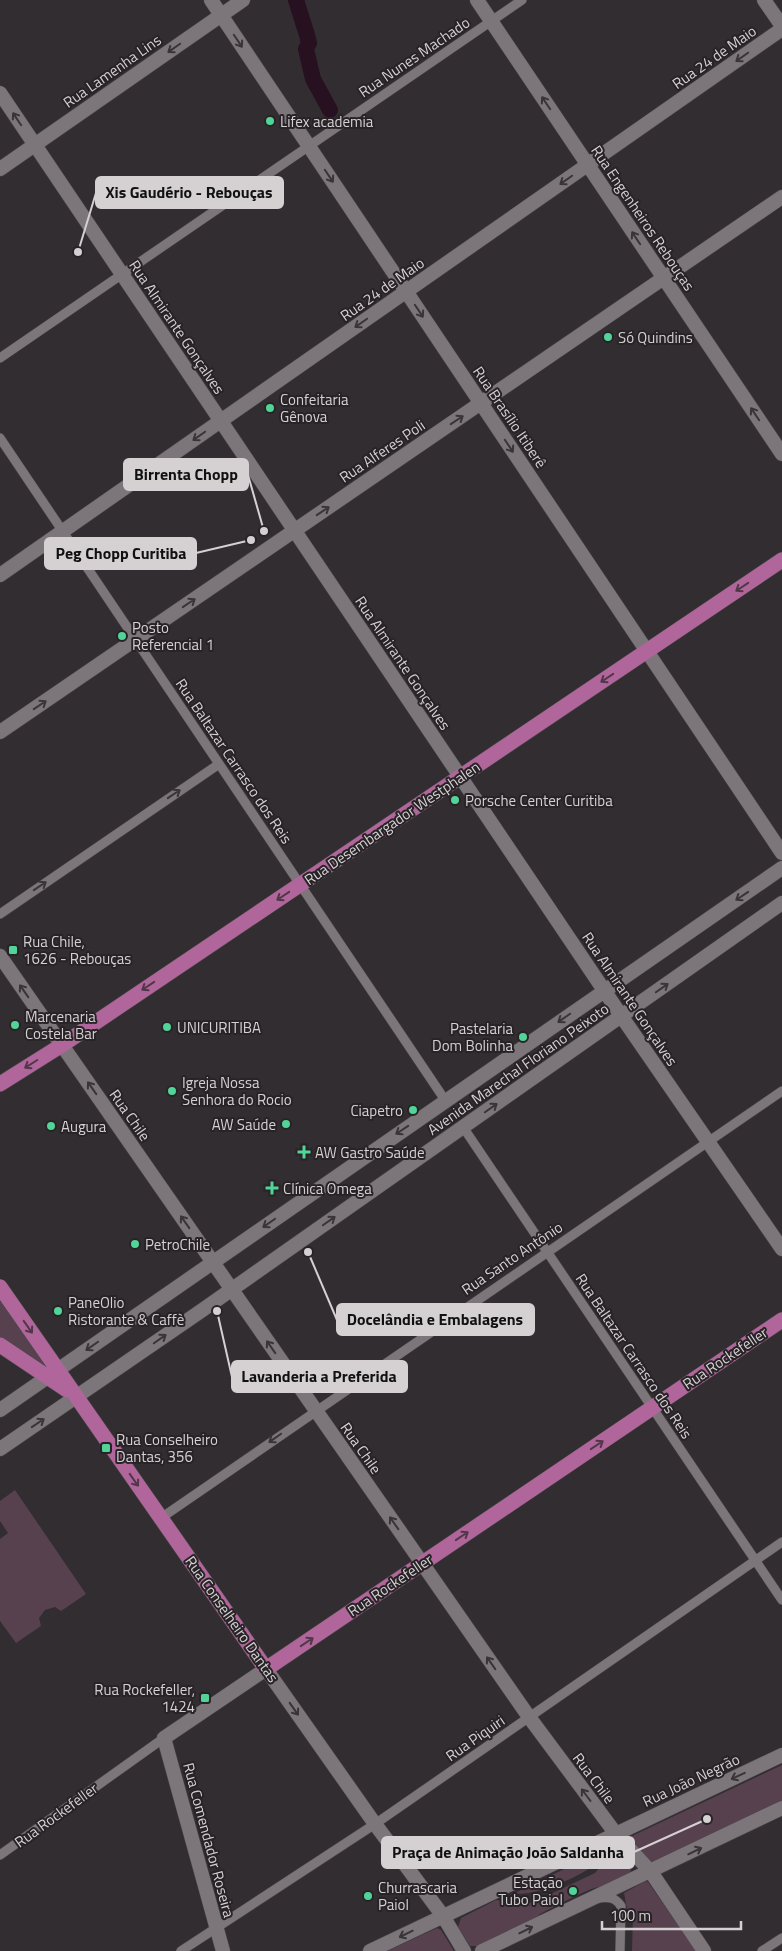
<svg xmlns="http://www.w3.org/2000/svg" width="782" height="1951" viewBox="0 0 782 1951" font-family="'Titillium Web',sans-serif">
	<style>
		.green { fill: #57414f }
		.lines { fill: none; stroke-linecap: round; stroke-linejoin: round }
		.river { stroke: #271020; stroke-width: 16 }
		.street-casing { stroke: #4e4a4c; stroke-width: 10 }
		.secondary-casing { stroke: #4e4a4c; stroke-width: 15 }
		.primary-casing { stroke: #4e4a4c; stroke-width: 16 }
		.street { stroke: #7c767a; stroke-width: 9 }
		.secondary { stroke: #7c767a; stroke-width: 14 }
		.primary { stroke: #b0669b; stroke-width: 15 }
		.oneway { stroke: #393437 }
		.oneway2 { stroke: #513749 }
		.poi-dot { fill: #52d397; stroke: #282326; stroke-width: 2 }
		.labels { text-anchor: middle; dominant-baseline: central; stroke-width: 4; stroke-linejoin: round; paint-order: stroke }
		.street-label { font-size: 15px; fill: #d5d1d3; stroke: #282326 }
		.poi-label { font-size: 15px; fill: #d5d1d3; stroke: #282326; text-anchor: start }
		.leader { fill: none; stroke: #d5d1d3; stroke-width: 2 }
		.callout-dot { fill: #d5d1d3; stroke: #282326; stroke-width: 2 }
		.callout { fill: #d5d1d3; stroke: #d5d1d3; stroke-width: 2 }
		.callout-label { font-size: 16px; text-anchor: middle; font-weight: bold; fill: #111 }
	</style>
	<rect width="100%" height="100%" fill="#322d30"/>
	<path class="green" d="M3,1300L48,1365L44,1367L0,1338V1302Z
		M15,1490L86,1594L61,1611L55,1607L45,1610L39,1618L41,1626L16,1643L0,1621V1539L8,1533L0,1521V1501Z
		M782,1765V1803L653,1862L648,1860L631,1840L632,1836Z
		M616,1849C623,1853 636,1866 629,1874C620,1885 601,1885 589,1890C572,1897 556,1906 540,1914L533,1921L478,1946H470L458,1927L461,1918L496,1900L529,1903L538,1900L595,1873Z
		M599,1852L601,1855C598,1859 595,1864 591,1867C579,1877 530,1898 515,1893Z
		M646,1881L648,1882L696,1951H632L633,1914L627,1909L624,1893Z
		M437,1928L441,1930L454,1951H387Z"/>
	<g class="lines">
		<path class="river" d="M296,0L307,35L309,43L306,49L313,79L330,110"/>
		<defs>
			<path id="street" d="M0,358L522,0
				M0,438L445,1100
				M0,914L219,764
				M463,1127L782,1600
				M161,1518L782,1091
				M0,1855L164,1738
				M599,1898C609,1897 615,1897 621,1906L620,1951
				M181,1951L375,1824L782,1542
				M762,1951L782,1938"/>
			<path id="secondary" d="M211,0L782,853
				M477,0L782,454
				M764,0L782,26
				M0,93L622,1017L782,1249
				M0,169L243,0
				M0,575L782,29
				M0,732L782,197
				M0,956L529,1717L616,1834L651,1872L704,1951
				M0,1410L782,868
				M0,1449L201,1311L782,903
				M223,1951L164,1738L266,1669L375,1824L443,1916L464,1951
				M370,1951L782,1755
				M482,1951L782,1808"/>
			<path id="primary" d="M0,1084L62,1045L782,560
				M0,1287L266,1669L782,1320
				M0,1345L67,1390"/>
		</defs>
		<use href="#street" class="street-casing"/>
		<use href="#secondary" class="secondary-casing"/>
		<use href="#primary" class="primary-casing"/>
		<use href="#street" class="street"/>
		<use href="#secondary" class="secondary"/>
		<use href="#primary" class="primary"/>
	</g>
	<defs><path id="oneway-shaft" d="M-6 0H5M1.5-3L5.5 0L1.5 3" fill="none" stroke-width="1.6" stroke-linecap="round" stroke-linejoin="round" transform="scale(1.25)"/></defs>
	<g class="oneway">
		<use href="#oneway-shaft" transform="translate(238 41) rotate(56)"/>
		<use href="#oneway-shaft" transform="translate(174 48) rotate(145)"/>
		<use href="#oneway-shaft" transform="translate(742 57) rotate(145)"/>
		<use href="#oneway-shaft" transform="translate(546 103) rotate(-124)"/>
		<use href="#oneway-shaft" transform="translate(17 119) rotate(-124)"/>
		<use href="#oneway-shaft" transform="translate(329 176) rotate(56)"/>
		<use href="#oneway-shaft" transform="translate(566 180) rotate(145)"/>
		<use href="#oneway-shaft" transform="translate(636 238) rotate(-124)"/>
		<use href="#oneway-shaft" transform="translate(419 311) rotate(56)"/>
		<use href="#oneway-shaft" transform="translate(361 323) rotate(145)"/>
		<use href="#oneway-shaft" transform="translate(755 414) rotate(-124)"/>
		<use href="#oneway-shaft" transform="translate(457 420) rotate(-34)"/>
		<use href="#oneway-shaft" transform="translate(199 436) rotate(145)"/>
		<use href="#oneway-shaft" transform="translate(509 446) rotate(56)"/>
		<use href="#oneway-shaft" transform="translate(323 511) rotate(-34)"/>
		<use href="#oneway-shaft" transform="translate(189 603) rotate(-34)"/>
		<use href="#oneway-shaft" transform="translate(40 705) rotate(-34)"/>
		<use href="#oneway-shaft" transform="translate(174 794) rotate(-34)"/>
		<use href="#oneway-shaft" transform="translate(40 886) rotate(-34)"/>
		<use href="#oneway-shaft" transform="translate(742 896) rotate(146)"/>
		<use href="#oneway-shaft" transform="translate(662 988) rotate(-35)"/>
		<use href="#oneway-shaft" transform="translate(24 991) rotate(-125)"/>
		<use href="#oneway-shaft" transform="translate(564 1018) rotate(145)"/>
		<use href="#oneway-shaft" transform="translate(92 1088) rotate(-125)"/>
		<use href="#oneway-shaft" transform="translate(491 1108) rotate(-35)"/>
		<use href="#oneway-shaft" transform="translate(402 1130) rotate(146)"/>
		<use href="#oneway-shaft" transform="translate(329 1221) rotate(-35)"/>
		<use href="#oneway-shaft" transform="translate(185 1222) rotate(-125)"/>
		<use href="#oneway-shaft" transform="translate(269 1223) rotate(145)"/>
		<use href="#oneway-shaft" transform="translate(160 1339) rotate(-35)"/>
		<use href="#oneway-shaft" transform="translate(92 1346) rotate(145)"/>
		<use href="#oneway-shaft" transform="translate(271 1347) rotate(-125)"/>
		<use href="#oneway-shaft" transform="translate(38 1423) rotate(-34)"/>
		<use href="#oneway-shaft" transform="translate(275 1438) rotate(145)"/>
		<use href="#oneway-shaft" transform="translate(394 1523) rotate(-125)"/>
		<use href="#oneway-shaft" transform="translate(491 1663) rotate(-125)"/>
		<use href="#oneway-shaft" transform="translate(294 1709) rotate(55)"/>
		<use href="#oneway-shaft" transform="translate(738 1776) rotate(155)"/>
		<use href="#oneway-shaft" transform="translate(586 1795) rotate(-127)"/>
		<use href="#oneway-shaft" transform="translate(695 1851) rotate(-26)"/>
		<use href="#oneway-shaft" transform="translate(526 1930) rotate(-26)"/>
		<use href="#oneway-shaft" transform="translate(406 1934) rotate(154)"/>
	</g>
	<g class="oneway2">
		<use href="#oneway-shaft" transform="translate(742 587) rotate(146)"/>
		<use href="#oneway-shaft" transform="translate(607 678) rotate(146)"/>
		<use href="#oneway-shaft" transform="translate(283 896) rotate(146)"/>
		<use href="#oneway-shaft" transform="translate(148 986) rotate(146)"/>
		<use href="#oneway-shaft" transform="translate(31 1064) rotate(148)"/>
		<use href="#oneway-shaft" transform="translate(28 1327) rotate(55)"/>
		<use href="#oneway-shaft" transform="translate(597 1445) rotate(-34)"/>
		<use href="#oneway-shaft" transform="translate(134 1480) rotate(55)"/>
		<use href="#oneway-shaft" transform="translate(462 1536) rotate(-34)"/>
		<use href="#oneway-shaft" transform="translate(307 1642) rotate(-34)"/>
	</g>
	<g class="poi-dot">
		<circle cx="270" cy="121" r="5"/>
		<circle cx="608" cy="337" r="5"/>
		<circle cx="270" cy="408" r="5"/>
		<circle cx="122" cy="636" r="5"/>
		<circle cx="455" cy="800" r="5"/>
		<rect x="8" y="945" width="10" height="10" rx="2.5"/>
		<circle cx="15" cy="1025" r="5"/>
		<circle cx="167" cy="1027" r="5"/>
		<circle cx="523" cy="1037" r="5"/>
		<circle cx="172" cy="1091" r="5"/>
		<circle cx="413" cy="1110" r="5"/>
		<circle cx="286" cy="1124" r="5"/>
		<circle cx="51" cy="1126" r="5"/>
		<path d="M301.5 1144.5h5v5h5v5h-5v5h-5v-5h-5v-5h5z"/>
		<path d="M269.5 1180.5h5v5h5v5h-5v5h-5v-5h-5v-5h5z"/>
		<circle cx="135" cy="1244" r="5"/>
		<circle cx="58" cy="1311" r="5"/>
		<rect x="101" y="1443" width="10" height="10" rx="2.5"/>
		<rect x="200" y="1693" width="10" height="10" rx="2.5"/>
		<circle cx="573" cy="1891" r="5"/>
		<circle cx="368" cy="1896" r="5"/>
	</g>
	<g class="labels">
		<g class="street-label">
			<text transform="translate(414 57) rotate(-34)">Rua Nunes Machado</text>
			<text transform="translate(714 57) rotate(-35)">Rua 24 de Maio</text>
			<text transform="translate(112 71) rotate(-35)">Rua Lamenha Lins</text>
			<text transform="translate(643 218) rotate(56)">Rua Engenheiros Rebouças</text>
			<text transform="translate(382 289) rotate(-35)">Rua 24 de Maio</text>
			<text transform="translate(177 327) rotate(56)">Rua Almirante Gonçalves</text>
			<text transform="translate(510 417) rotate(56)">Rua Brasílio Itiberê</text>
			<text transform="translate(382 451) rotate(-34)">Rua Alferes Poli</text>
			<text transform="translate(403 663) rotate(56)">Rua Almirante Gonçalves</text>
			<text transform="translate(234 761) rotate(56)">Rua Baltazar Carrasco dos Reis</text>
			<text transform="translate(392 823) rotate(-34)">Rua Desembargador Westphalen</text>
			<text transform="translate(630 999) rotate(56)">Rua Almirante Gonçalves</text>
			<text transform="translate(518 1069) rotate(-35)">Avenida Marechal Floriano Peixoto</text>
			<text transform="translate(130 1115) rotate(55)">Rua Chile</text>
			<text transform="translate(512 1258) rotate(-34)">Rua Santo Antônio</text>
			<text transform="translate(634 1356) rotate(56)">Rua Baltazar Carrasco dos Reis</text>
			<text transform="translate(725 1358) rotate(-34)">Rua Rockefeller</text>
			<text transform="translate(361 1448) rotate(55)">Rua Chile</text>
			<text transform="translate(390 1585) rotate(-34)">Rua Rockefeller</text>
			<text transform="translate(232 1619) rotate(55)">Rua Conselheiro Dantas</text>
			<text transform="translate(475 1738) rotate(-35)">Rua Piquiri</text>
			<text transform="translate(594 1778) rotate(53)">Rua Chile</text>
			<text transform="translate(691 1780) rotate(-25)">Rua João Negrão</text>
			<text transform="translate(56 1815) rotate(-36)">Rua Rockefeller</text>
			<text transform="translate(209 1840) rotate(75)">Rua Comendador Roseira</text>
		</g>
		<g class="poi-label">
			<text x="280" y="121">Lifex academia</text>
			<text x="618" y="337">Só Quindins</text>
			<text x="280" y="399">Confeitaria<tspan x="280" dy="17">Gênova</tspan></text>
			<text x="132" y="627">Posto<tspan x="132" dy="17">Referencial 1</tspan></text>
			<text x="465" y="800">Porsche Center Curitiba</text>
			<text x="23" y="941">Rua Chile,<tspan x="23" dy="17">1626 - Rebouças</tspan></text>
			<text x="25" y="1016">Marcenaria<tspan x="25" dy="17">Costela Bar</tspan></text>
			<text x="177" y="1027">UNICURITIBA</text>
			<text x="513" y="1028" text-anchor="end">Pastelaria<tspan x="513" dy="17">Dom Bolinha</tspan></text>
			<text x="182" y="1082">Igreja Nossa<tspan x="182" dy="17">Senhora do Rocio</tspan></text>
			<text x="403" y="1110" text-anchor="end">Ciapetro</text>
			<text x="276" y="1124" text-anchor="end">AW Saúde</text>
			<text x="61" y="1126">Augura</text>
			<text x="315" y="1152">AW Gastro Saúde</text>
			<text x="283" y="1188">Clínica Omega</text>
			<text x="145" y="1244">PetroChile</text>
			<text x="68" y="1302">PaneOlio<tspan x="68" dy="17">Ristorante &amp; Caffè</tspan></text>
			<text x="116" y="1439">Rua Conselheiro<tspan x="116" dy="17">Dantas, 356</tspan></text>
			<text x="195" y="1689" text-anchor="end">Rua Rockefeller,<tspan x="195" dy="17">1424</tspan></text>
			<text x="563" y="1882" text-anchor="end">Estação<tspan x="563" dy="17">Tubo Paiol</tspan></text>
			<text x="378" y="1887">Churrascaria<tspan x="378" dy="17">Paiol</tspan></text>
		</g>
	</g>
	<path class="leader" d="M78 252L96 193M264 531L248 475M251 540L196 553M308 1252L337 1320M217 1311L232 1377M707 1819L634 1852"/>
	<g class="callout-dot">
		<circle cx="78" cy="252" r="5"/>
		<circle cx="264" cy="531" r="5"/>
		<circle cx="251" cy="540" r="5"/>
		<circle cx="308" cy="1252" r="5"/>
		<circle cx="217" cy="1311" r="5"/>
		<circle cx="707" cy="1819" r="5"/>
	</g>
	<g class="callout">
		<rect x="96" y="177" width="187" height="31" rx="5"/>
		<rect x="124" y="459" width="124" height="31" rx="5"/>
		<rect x="45" y="538" width="151" height="31" rx="5"/>
		<rect x="337" y="1304" width="197" height="31" rx="5"/>
		<rect x="232" y="1361" width="175" height="31" rx="5"/>
		<rect x="382" y="1837" width="252" height="31" rx="5"/>
	</g>
	<g class="callout-label">
		<text x="189" y="198">Xis Gaudério - Rebouças</text>
		<text x="186" y="480">Birrenta Chopp</text>
		<text x="121" y="559">Peg Chopp Curitiba</text>
		<text x="435" y="1325">Docelândia e Embalagens</text>
		<text x="319" y="1382">Lavanderia a Preferida</text>
		<text x="508" y="1858">Praça de Animação João Saldanha</text>
	</g>
	<path d="M602 1921v8h139v-8" fill="none" stroke="#d5d1d3" stroke-width="2.5"/>
	<text x="610" y="1921" font-size="15" fill="#d5d1d3" stroke="#282326" stroke-width="4" paint-order="stroke">100 m</text>
</svg>
